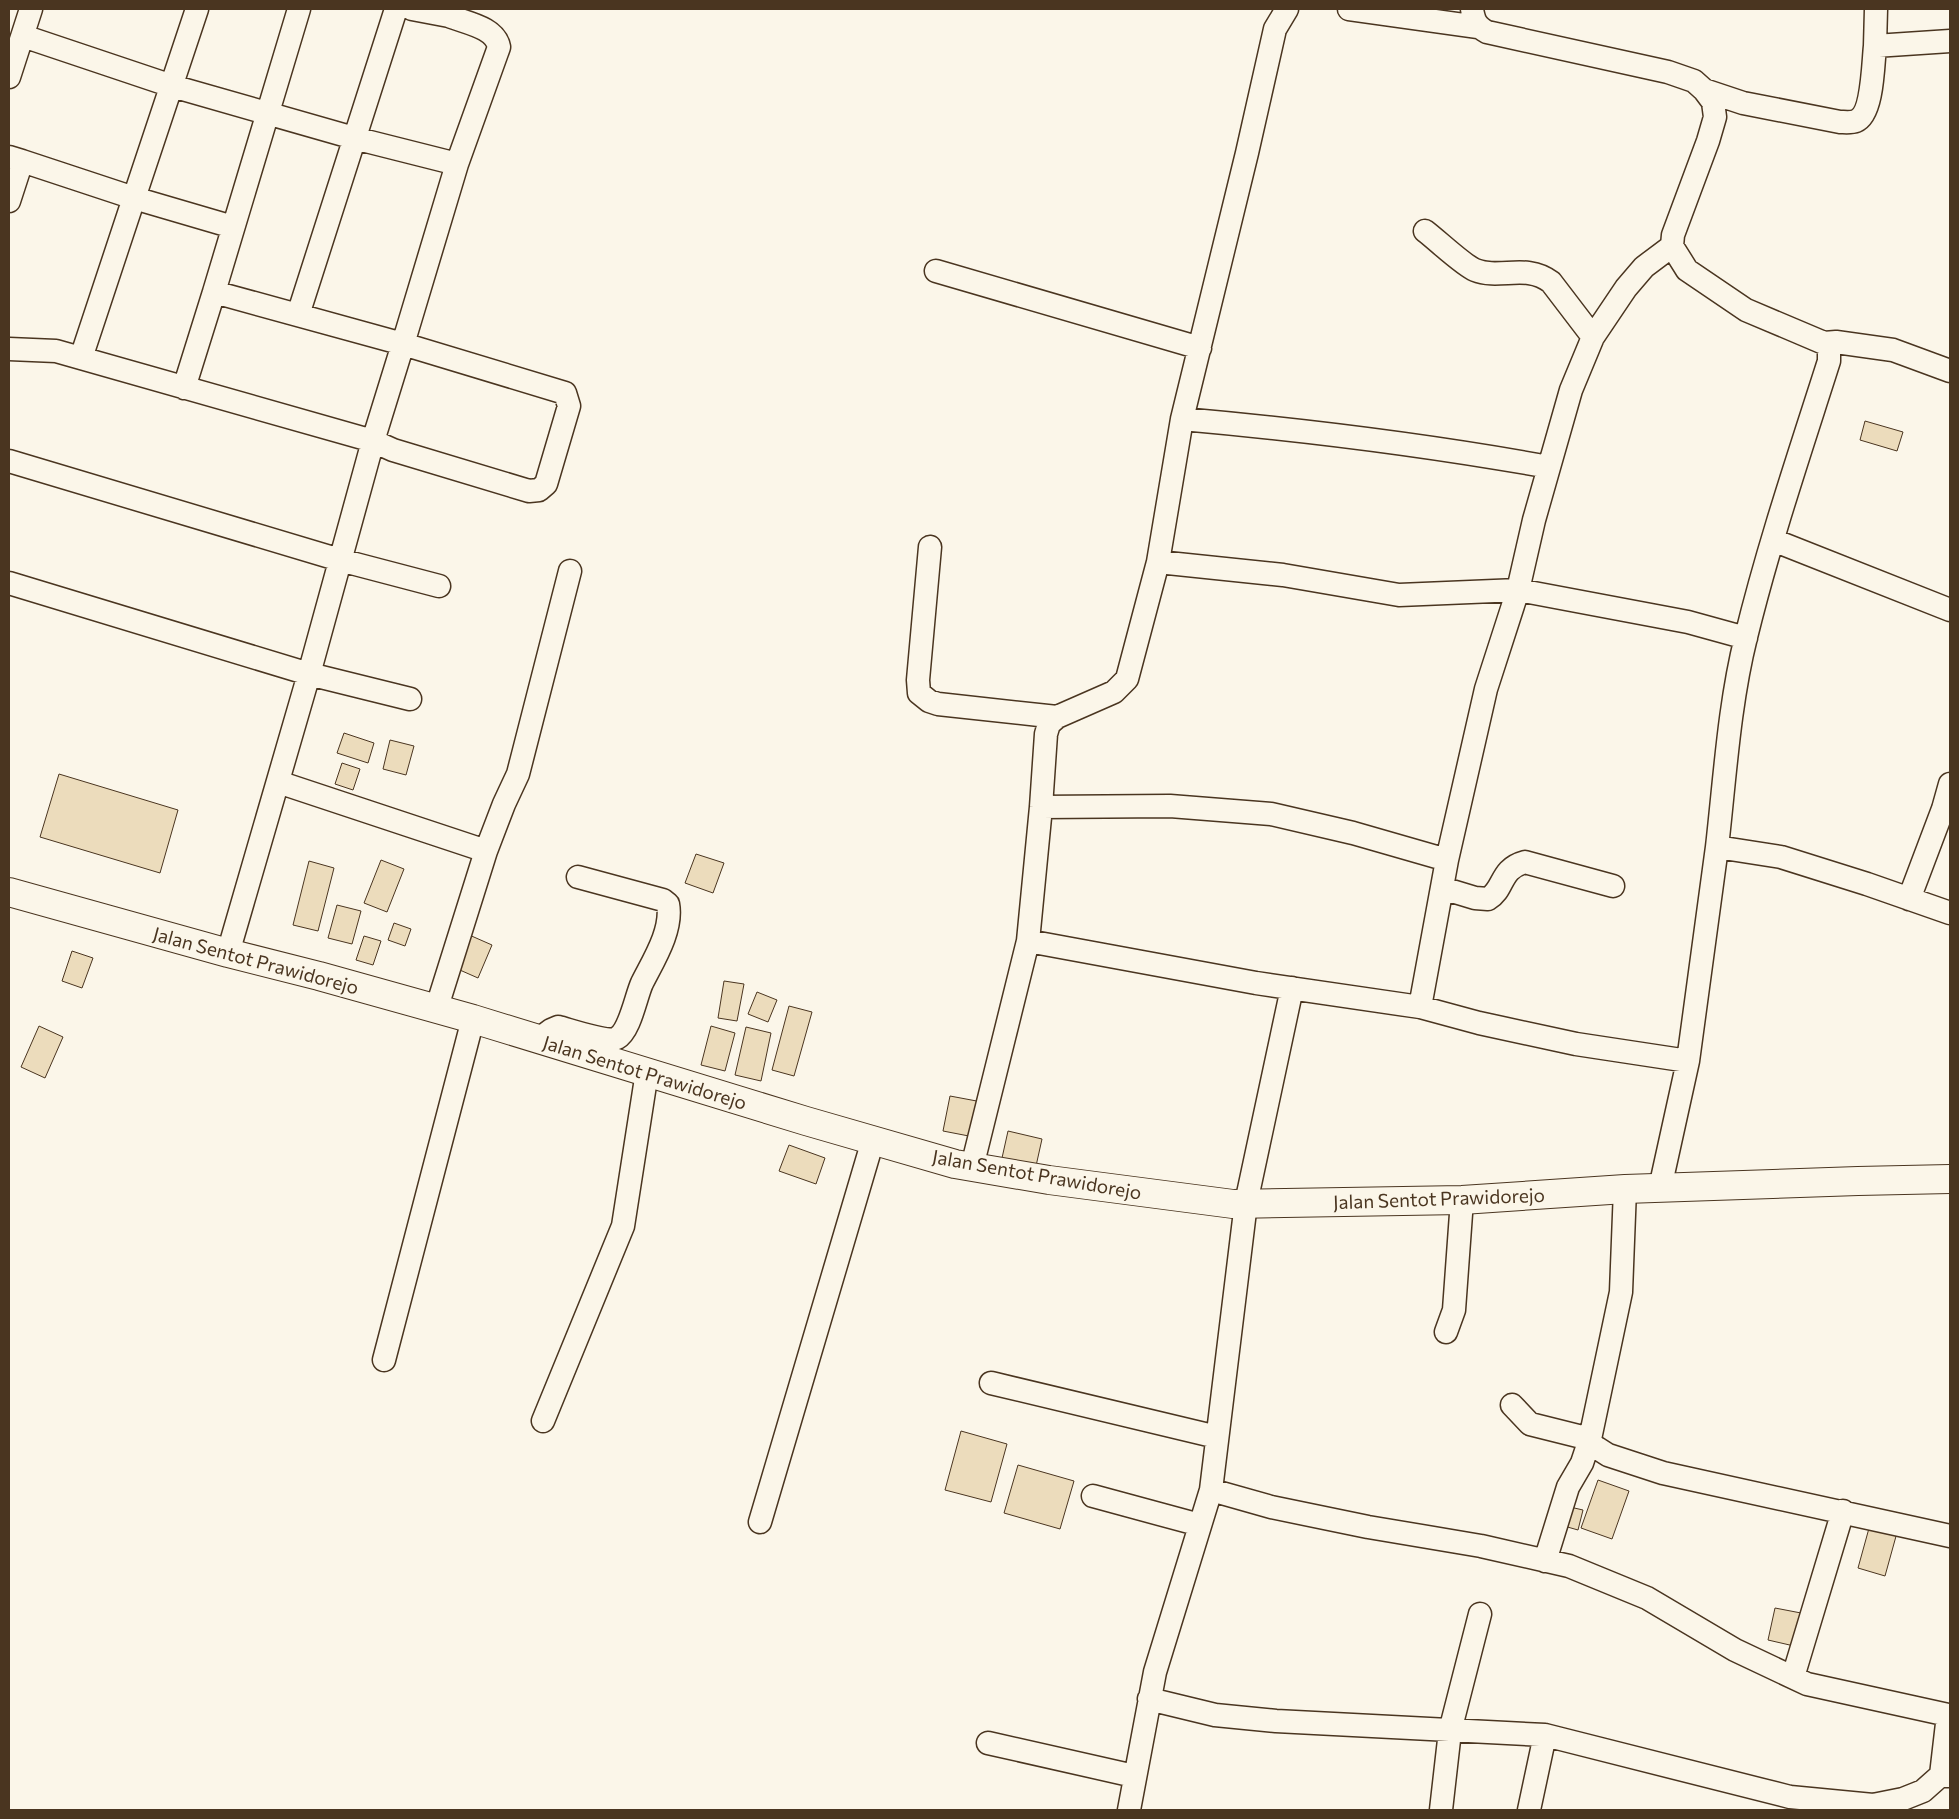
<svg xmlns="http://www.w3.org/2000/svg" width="1959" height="1819" viewBox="0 0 1959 1819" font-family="Commissioner,sans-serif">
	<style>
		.building { fill: #ecdcbc; stroke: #4a3520 }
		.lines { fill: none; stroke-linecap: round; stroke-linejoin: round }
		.minor-casing { stroke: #4a3520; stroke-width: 25 }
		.major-casing { stroke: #4a3520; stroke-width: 30 }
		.minor { stroke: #fbf6e9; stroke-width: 22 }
		.major { stroke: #fbf6e9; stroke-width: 28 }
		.labels { text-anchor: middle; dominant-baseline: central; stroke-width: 4; stroke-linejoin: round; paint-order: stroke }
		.street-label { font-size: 19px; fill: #4a3520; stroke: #fbf6e9 }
	</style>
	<rect width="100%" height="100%" fill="#fbf6e9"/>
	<path class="building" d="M1865,421L1903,432L1897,451L1860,440Z
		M344,733L374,743L368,763L337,753Z
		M390,740L414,746L406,775L383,769Z
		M342,763L360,769L353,790L335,784Z
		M59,774L178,810L160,873L40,837Z
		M696,854L724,863L713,893L685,883Z
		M381,860L404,869L387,912L364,903Z
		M309,861L334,868L318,931L293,925Z
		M337,905L361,911L352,944L328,938Z
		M394,923L411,929L405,946L388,940Z
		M467,934L492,945L478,978L453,967Z
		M364,936L381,941L373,965L356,960Z
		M72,951L93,958L82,988L62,981Z
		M724,981L744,984L737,1021L718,1018Z
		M757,992L777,1000L768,1022L748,1014Z
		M789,1006L812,1012L794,1076L772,1070Z
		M39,1026L63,1037L45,1078L21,1067Z
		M711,1026L735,1033L725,1071L701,1065Z
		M746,1027L771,1033L761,1081L735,1075Z
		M950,1096L982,1102L974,1137L943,1131Z
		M1008,1131L1042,1139L1036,1166L1002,1158Z
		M789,1145L825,1158L816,1184L779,1171Z
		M961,1431L1007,1444L991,1502L945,1490Z
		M1018,1465L1074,1481L1060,1529L1004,1513Z
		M1598,1480L1629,1491L1612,1539L1581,1528Z
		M1570,1507L1583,1510L1578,1530L1564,1526Z
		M1871,1521L1898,1529L1885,1576L1858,1568Z
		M1775,1608L1801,1613L1794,1646L1768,1640Z"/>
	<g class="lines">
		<defs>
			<path id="minor" d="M299,9L214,292L403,344L457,164L499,47C495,27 466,23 449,16L451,9
				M412,9L449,16
				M1349,9L1478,27
				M1472,9C1474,21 1476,26 1487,32L1668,72L1694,81L1704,90L1713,102L1715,117L1708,141L1673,235L1672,246L1687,270L1746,310L1824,343L1829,350V361C1800,452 1769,543 1746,637C1729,705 1725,777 1717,847L1781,857L1867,884L1950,913
				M23,36L172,86L354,138L457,164
				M1875,46L1876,9
				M9,77L31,9
				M1704,90L1743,103L1840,122C1844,122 1851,123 1856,121C1873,114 1873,63 1875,46L1950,41
				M9,157L22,161L9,201
				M22,161L134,198L197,9
				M1425,231C1437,240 1463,265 1475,270C1500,280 1526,263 1551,282L1593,337
				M936,271L1200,348
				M298,315L396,9
				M1824,343L1836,342L1893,350L1950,371
				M9,349L56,351L373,441L393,450L529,491L539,490L546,484L569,406L565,393L403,344L373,441L309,674L228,953
				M81,358L134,198L233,227
				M184,388L214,292
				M1182,419C1305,430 1427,445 1549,467
				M9,461L340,560L439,586
				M1773,540L1950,610
				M930,547L918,680L919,693L929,701L938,704L1057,717
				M1158,562L1283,575L1399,595L1518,590L1688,622L1746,638
				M9,583L309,674L410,699
				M278,782L486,851
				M1041,807L1170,806L1271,814L1353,833L1447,860
				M1442,888L1475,898L1488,899C1505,889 1499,869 1525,862L1613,886
				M1909,899L1943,809L1950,784
				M1028,941L1256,983L1420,1007L1447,860L1486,689L1518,590L1534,520L1571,390L1593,337L1626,288L1644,267L1672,246
				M1420,1007L1479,1023L1576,1044L1688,1061
				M436,1010L486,851L504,804L518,774L570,571
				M539,1039L551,1030L558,1027C570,1030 607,1043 617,1038C630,1031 636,996 642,983C653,961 673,930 668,904L663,900L578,877
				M972,1167L1028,941L1041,807L1046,734L1049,724L1057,717L1114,692L1127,679L1158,562L1182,419L1247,153L1275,29L1287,9
				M1660,1188L1688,1061L1717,847
				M1625,1189L1621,1292L1590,1439L1594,1446L1608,1455L1663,1473L1950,1536
				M1446,1332L1454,1310L1462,1200
				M384,1360L473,1019
				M991,1383L1217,1437
				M1512,1405L1530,1424L1590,1439L1582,1463L1568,1487L1545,1561
				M543,1421L623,1226L647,1072
				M1211,1490L1271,1507L1368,1527L1481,1546L1569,1566L1647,1598L1735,1650L1807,1684L1948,1715L1941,1775L1950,1776
				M1093,1496L1200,1525
				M760,1522L873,1140
				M1793,1677L1843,1511
				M1149,1699L1215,1715L1276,1721L1545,1735L1790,1797L1873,1805L1903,1799L1923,1791L1941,1775
				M988,1743L1134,1776
				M1129,1810L1155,1672L1211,1490L1246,1203L1292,988
				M1441,1810L1450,1731L1480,1614
				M1529,1810L1545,1735"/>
			<path id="major" d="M9,892L228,953L319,976L473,1019L806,1121L955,1164L1049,1180L1233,1204L1462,1200L1625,1189L1858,1181L1950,1179"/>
		</defs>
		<use href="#minor" class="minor-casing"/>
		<use href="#major" class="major-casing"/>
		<use href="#minor" class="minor"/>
		<use href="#major" class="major"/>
	</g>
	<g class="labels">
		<g class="street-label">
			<text transform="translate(256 960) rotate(15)">Jalan Sentot Prawidorejo</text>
			<text transform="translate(645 1072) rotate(17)">Jalan Sentot Prawidorejo</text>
			<text transform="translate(1037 1174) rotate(10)">Jalan Sentot Prawidorejo</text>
			<text transform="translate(1439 1198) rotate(-2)">Jalan Sentot Prawidorejo</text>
		</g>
	</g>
	<rect width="1959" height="1819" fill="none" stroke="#4a3520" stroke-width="20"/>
</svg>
